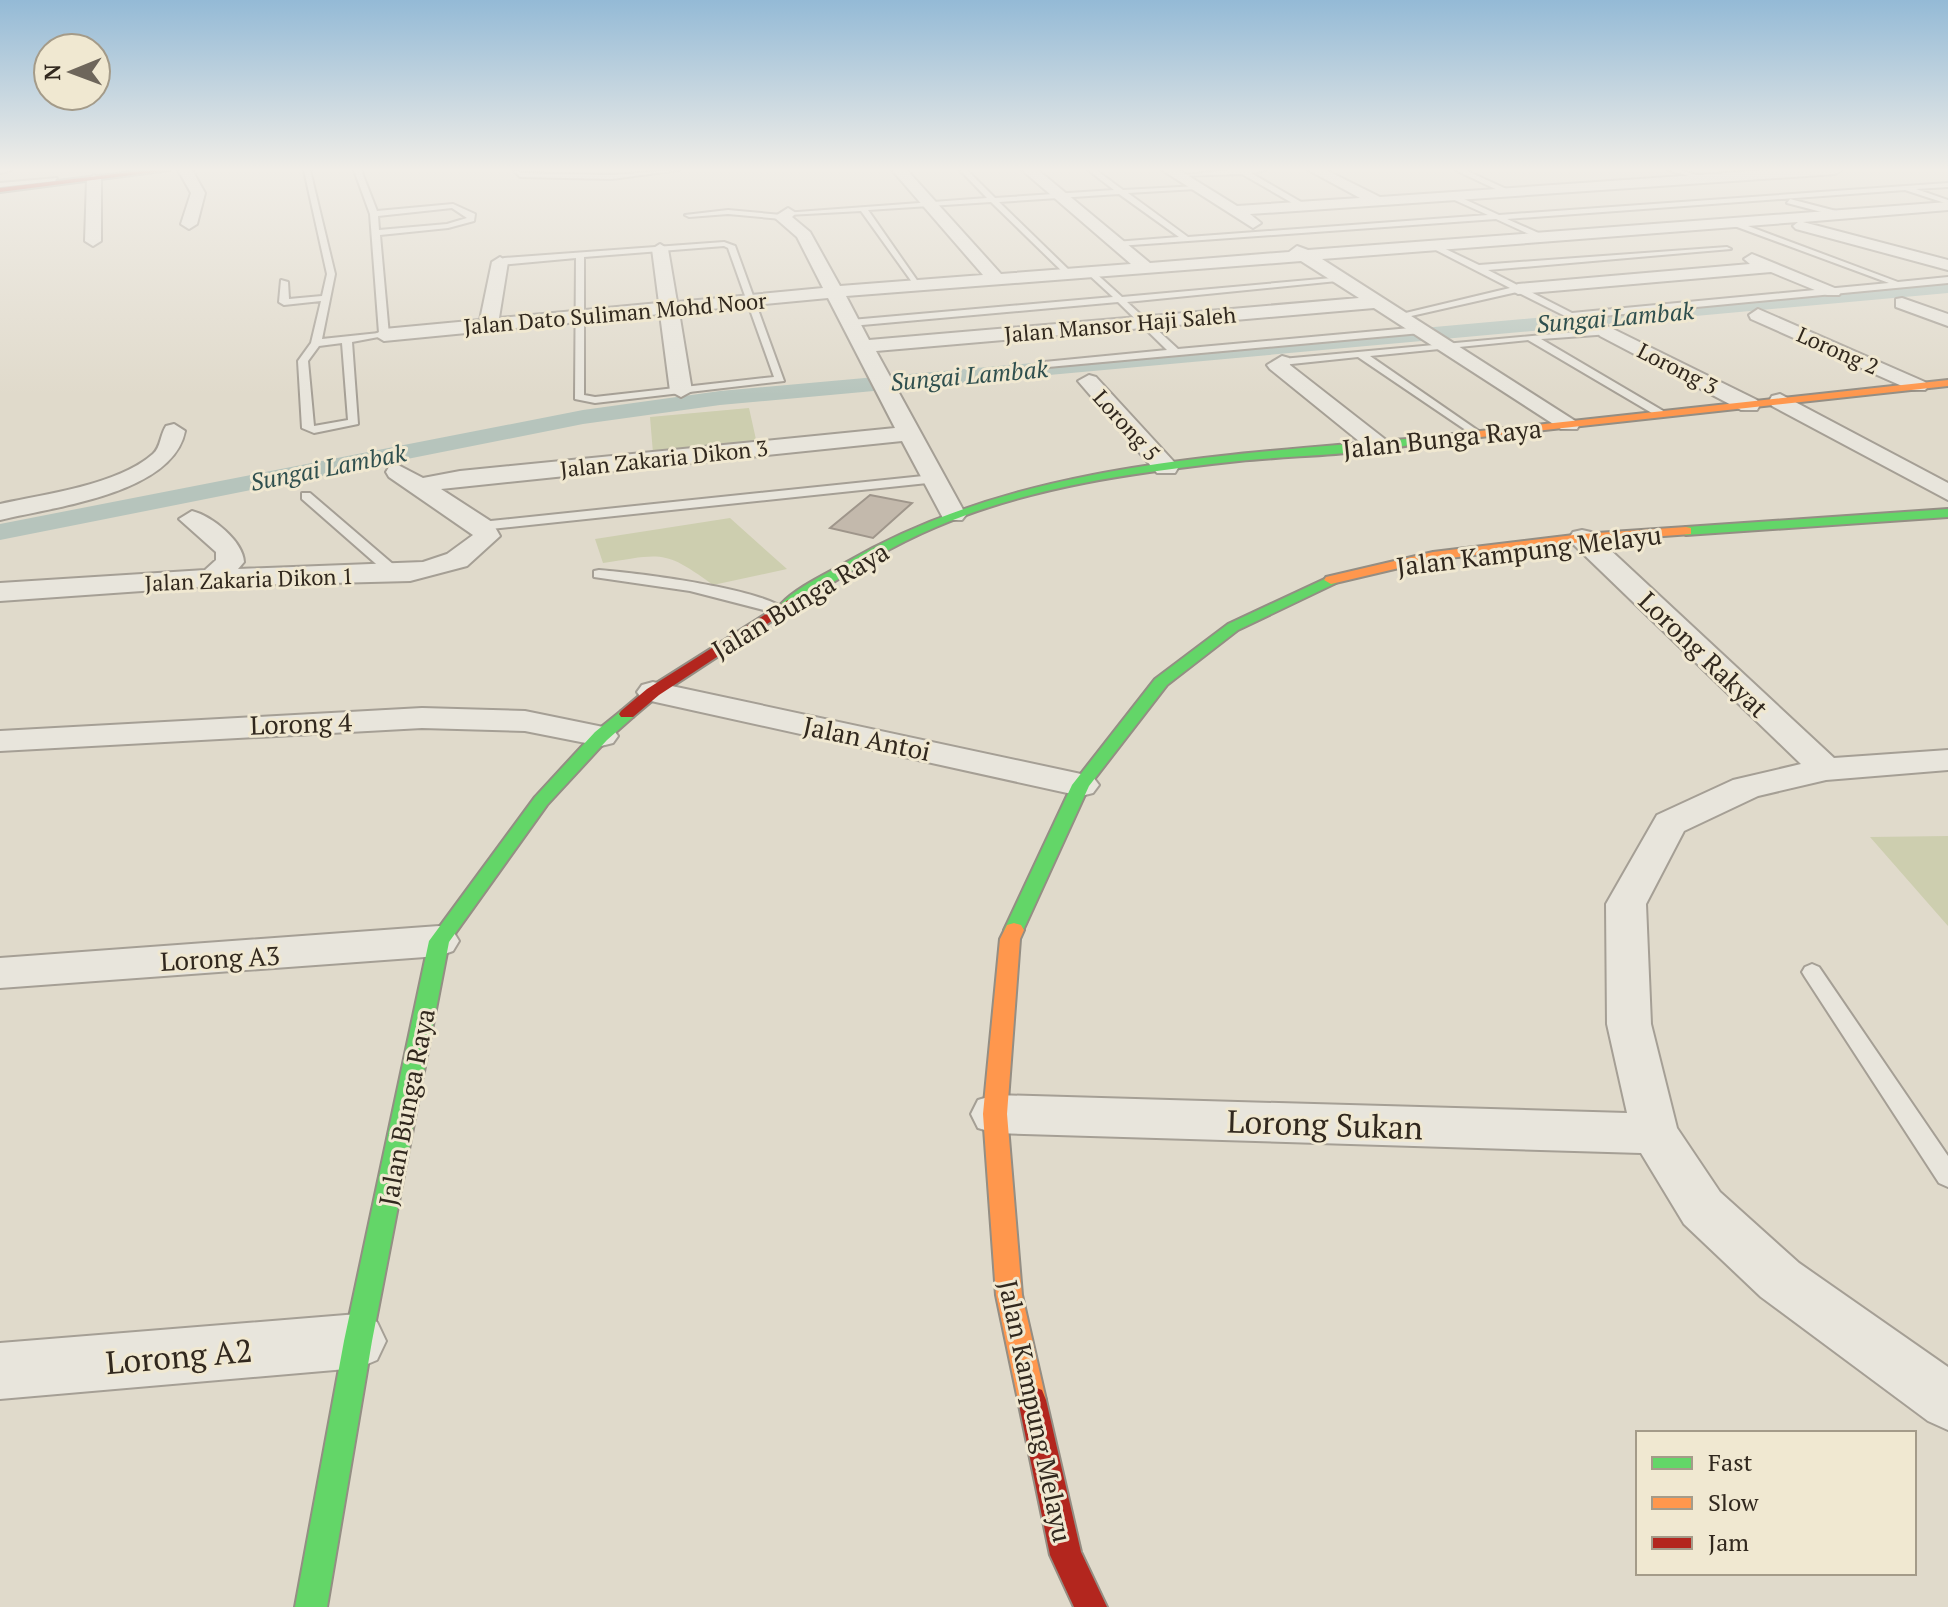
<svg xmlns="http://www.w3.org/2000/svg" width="1948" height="1607" viewBox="0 0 1948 1607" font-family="'PT Serif',serif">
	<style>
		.green { fill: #cdceaf }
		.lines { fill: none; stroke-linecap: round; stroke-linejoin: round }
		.canal { fill: #b6c4bc; fill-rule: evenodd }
		.building { fill: #c3b9ac; stroke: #9f968b; stroke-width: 2 }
		.lane-casing { stroke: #a59f95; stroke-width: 4 }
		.street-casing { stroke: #a59f95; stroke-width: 4 }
		.fast-casing { stroke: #948e84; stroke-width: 4 }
		.slow-casing { stroke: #948e84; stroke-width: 4 }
		.jam-casing { stroke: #948e84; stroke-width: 4 }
		.lane { fill: #e8e5dc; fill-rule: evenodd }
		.street { fill: #e8e5dc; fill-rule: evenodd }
		.fast { fill: #63d668; fill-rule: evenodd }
		.slow { fill: #ff974d; fill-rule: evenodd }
		.jam { fill: #b3261e; fill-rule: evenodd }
		.labels { text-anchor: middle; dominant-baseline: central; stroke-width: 6; stroke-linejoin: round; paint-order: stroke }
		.far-street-label { font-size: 22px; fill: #31281e; stroke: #f0e8d1 }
		.far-water-label { font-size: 24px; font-style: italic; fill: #2f4f4e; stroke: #f0e8d1 }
		.street-label { font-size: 26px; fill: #31281e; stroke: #f0e8d1 }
		.near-street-label { font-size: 32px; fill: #31281e; stroke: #f0e8d1 }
	</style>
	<rect width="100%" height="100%" fill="#e0dacb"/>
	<path class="green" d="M749,408L757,444L653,453L650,417Z
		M730,518L787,569L713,585C664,549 662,554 603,563L595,539Z
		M1948,836V926L1870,837Z"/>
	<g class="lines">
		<path class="canal" d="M1948,281V293L720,405L583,424L0,540V524L583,410L720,391Z"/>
	</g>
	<path class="building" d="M870,495L912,503L873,538L830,528Z"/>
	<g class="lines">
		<defs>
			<path id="lane" d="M0,170H12L0,173Z
				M304,170H310L335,274L322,339L379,333L370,214L354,170H361L377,211L453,204L475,214L474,221L448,228L380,235L389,335L352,342L358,424L314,433L302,428L298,361L311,343L321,301L284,305L279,302L281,280L288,282L289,299L322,296L327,274ZM452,208L467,218L447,224L379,230L378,216ZM342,343L348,420L314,426L308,361L319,346Z
				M514,170L522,173L612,175L679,170L612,179L520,177Z
				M960,170H967L995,198L1114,190L1088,170H1096L1123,190L1198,186L1196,189L1128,193L1188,237L1488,215L1450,198L1453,194L1499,215L1948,183V187L1916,189L1948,200V204L1905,190L1507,219L1543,235L1540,239L1496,219L1118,246L1115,242L1179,237L1119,194L999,202L1071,272L1068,277L991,202L868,210L921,286L917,289L861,211L788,215L784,213L987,198Z
				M1230,170H1266L1251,173L1308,206L1301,208L1242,174L1176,176Z
				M1455,170H1465L1513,192L1506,194Z
				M1668,170H1680L1709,179L1706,181Z
				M57,178L55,181L0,187V183Z
				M1790,199L1840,212L1841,214L1837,216L1787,203Z
				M728,210L782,215L786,217L782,219L728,214L689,217L685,215Z
				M1732,220L1898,282L1948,277V283L1571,319L1517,292L1398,319L1393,316L1510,288L1430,247L1433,243L1479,265L1727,247L1731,249L1488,270L1572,313L1889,283L1729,224Z
				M724,242L735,246L784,381L595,403L575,399L576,258L500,265L496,262L504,258ZM724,246L728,248L774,377L595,397L584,395V257Z
				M1091,269L1122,297L1343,277L1347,280L1127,302L1178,349L1421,327L1426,330L1421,333L1048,367L1043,364L1044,362L1167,350L1118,302L851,326L846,323L851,320L1113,297L1088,274Z
				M1607,329L1610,330V334L1541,339L1665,412V416H1657L1528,340L1370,356L1480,432V436L1476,437L1358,357L1282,365L1277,362L1282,359Z
				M933,475L939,479L937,482L481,530L474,526L481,522Z
				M302,493H310L401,571V577H391L302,499Z
				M599,570C636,573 761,588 786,610L779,614L690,591L594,577V571Z
				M1812,964L1819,967L1948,1156V1187L1939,1183L1805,977L1802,972L1805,967Z"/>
			<path id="street" d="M178,170H192L205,193L197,224L189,229L181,224L191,193Z
				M892,170H907L1001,274L1131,264L1022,170H1038L1150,263L1289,252L1297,246L1308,250L1948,202V210L1803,222L1948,260V270L1796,229L1793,226L1798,222L1322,259L1580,424L1577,429H1561L1374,308L876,351L966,515L962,520H944L902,441L441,489L492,522L500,536L467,566L410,581L213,586L0,601V583L205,570L216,560V552L179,519L192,511C212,516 243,541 244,562L238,569L423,562L447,554L473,535L389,477L386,472L389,467L398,465L423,478L460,471L895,428L828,298L679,312L692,391L681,397L670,391L660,314L384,341L374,335L384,329L480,320L492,262L500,257L508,262L499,318L659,303L652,249L660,244L668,249L677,302L823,288L797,237L774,217L788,208L796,213L792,217L810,232L840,286L983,275ZM1301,261L1359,298L869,340L846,296Z
				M1162,170H1179L1237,206L1360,198L1308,170H1326L1380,197L1770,170H1842L1835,174L1250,214L1261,223L1253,228Z
				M94,175L101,179V241L93,246L85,241L87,179Z
				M1752,254L1842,291L1839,295H1827L1771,272L1518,294L1509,289L1518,284L1750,264L1744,259Z
				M1902,298L1948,314V326L1896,307V299Z
				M1758,309L1925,382L1929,386L1925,390H1911L1751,319L1749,315Z
				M1607,326L1757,400L1760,405L1757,410H1741L1600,336L1597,332Z
				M1282,356L1289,358L1290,365L1386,440L1390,445L1386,450H1370L1270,369L1267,365Z
				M1089,375L1096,377L1175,463L1178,468L1175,473H1157L1078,381Z
				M1780,394L1948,483V500L1772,406L1769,401L1772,396Z
				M174,424L185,431C173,494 53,507 0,520V504C45,494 118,485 153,454C161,447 160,435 166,426Z
				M1582,530L1591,532L1834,758L1948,750V770L1826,780L1758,796L1684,831L1646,904L1651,1024L1677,1128L1720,1192L1799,1263L1948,1367V1430L1928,1421L1761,1297L1684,1224L1641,1153L995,1133L978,1128L971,1114L978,1100L995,1095L1627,1113L1607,1024L1606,904L1657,815L1733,780L1801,764L1573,544L1569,538L1573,532Z
				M653,682L1081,774L1093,777L1099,785L1093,793L1081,796L642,699L637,692L642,685Z
				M422,708L525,711L613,729L618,736L613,743L601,746L525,731L422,728L0,751V731Z
				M439,926L453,931L459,941L453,951L439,956L0,988V958Z
				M358,1314L377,1322L386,1341L377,1360L358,1368L0,1399V1343Z"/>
			<path id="fast" d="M1417,438L1421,439V443C1362,455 1299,455 1239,461C1137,472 1031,486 936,527C886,548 840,578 793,607L788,608L781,604C797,587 826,574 847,562C1020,462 1223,456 1417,438Z
				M1948,509V517L1686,535L1679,531L1686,527Z
				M1331,576L1338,580L1336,583L1238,630L1167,685L1089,786L1021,935H1007L1004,930L1072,785L1155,679L1228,624Z
				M627,709L633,711L635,714L633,717L607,740L547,805L449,942L372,1341L327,1607H295L344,1341L429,941L535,797L595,732L621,711Z"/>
			<path id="slow" d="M1948,380V386L1417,444L1411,441L1417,438Z
				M1686,527L1691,528V534L1582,542L1433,560L1331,584L1324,580L1326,577L1433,552L1582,534Z
				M1014,923L1021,925L1024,930L1020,939L1007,1114L1022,1295L1046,1400L1042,1410L1032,1414L1022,1410L1018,1400L996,1295L983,1114L1000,939L1007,925Z"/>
			<path id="jam" d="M147,170H170L0,192V188Z
				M788,600L795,604L793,607L659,695L633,717H621L619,714L621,711L647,689Z
				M1032,1386L1042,1390L1046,1400L1081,1552L1107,1607H1074L1050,1555L1018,1400L1022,1390Z"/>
		</defs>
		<use href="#lane" class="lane-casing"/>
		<use href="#street" class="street-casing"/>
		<use href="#fast" class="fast-casing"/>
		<use href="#slow" class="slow-casing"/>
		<use href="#jam" class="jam-casing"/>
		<use href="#lane" class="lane"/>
		<use href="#street" class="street"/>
		<use href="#fast" class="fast"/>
		<use href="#slow" class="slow"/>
		<use href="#jam" class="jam"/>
	</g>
	<linearGradient id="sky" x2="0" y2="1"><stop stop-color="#94bad6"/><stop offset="0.43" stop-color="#f1eee8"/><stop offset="1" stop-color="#f1eee8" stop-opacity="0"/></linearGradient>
	<rect width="1948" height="395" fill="url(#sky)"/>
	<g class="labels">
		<g class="far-street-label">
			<text transform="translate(615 313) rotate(-5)">Jalan Dato Suliman Mohd Noor</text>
			<text transform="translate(1120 324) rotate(-5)">Jalan Mansor Haji Saleh</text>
			<text transform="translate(1838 350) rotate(24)">Lorong 2</text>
			<text transform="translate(1678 368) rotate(27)">Lorong 3</text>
			<text transform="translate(1127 425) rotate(48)">Lorong 5</text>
			<text transform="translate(664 458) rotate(-6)">Jalan Zakaria Dikon 3</text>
			<text transform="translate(249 579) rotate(-2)">Jalan Zakaria Dikon 1</text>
		</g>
		<g class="far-water-label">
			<text transform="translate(1615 317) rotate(-5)">Sungai Lambak</text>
			<text transform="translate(969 375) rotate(-5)">Sungai Lambak</text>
			<text transform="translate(328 467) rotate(-11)">Sungai Lambak</text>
		</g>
		<g class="street-label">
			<text transform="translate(1442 438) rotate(-6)">Jalan Bunga Raya</text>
			<text transform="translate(1529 550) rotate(-7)">Jalan Kampung Melayu</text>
			<text transform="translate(800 600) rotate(-31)">Jalan Bunga Raya</text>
			<text transform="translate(1704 654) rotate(44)">Lorong Rakyat</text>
			<text transform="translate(301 723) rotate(-2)">Lorong 4</text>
			<text transform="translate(867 738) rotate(12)">Jalan Antoi</text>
			<text transform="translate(220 958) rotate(-3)">Lorong A3</text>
			<text transform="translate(406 1107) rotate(-79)">Jalan Bunga Raya</text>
			<text transform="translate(1036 1411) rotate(78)">Jalan Kampung Melayu</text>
		</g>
		<g class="near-street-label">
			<text transform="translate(1325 1124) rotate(2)">Lorong Sukan</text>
			<text transform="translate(179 1356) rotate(-5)">Lorong A2</text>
		</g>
	</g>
	<rect x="1636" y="1431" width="280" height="144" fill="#f0e8d1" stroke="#a49b89" stroke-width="2"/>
	<rect x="1652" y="1457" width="40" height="12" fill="#63d668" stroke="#a49b89" stroke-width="2"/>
	<text x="1708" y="1471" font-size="24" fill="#31281e">Fast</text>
	<rect x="1652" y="1497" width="40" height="12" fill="#ff974d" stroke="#a49b89" stroke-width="2"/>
	<text x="1708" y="1511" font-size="24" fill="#31281e">Slow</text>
	<rect x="1652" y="1537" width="40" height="12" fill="#b3261e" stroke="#a49b89" stroke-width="2"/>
	<text x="1708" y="1551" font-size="24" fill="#31281e">Jam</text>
	<g transform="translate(72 72) rotate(269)"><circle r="38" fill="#f0e8d1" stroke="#a49b89" stroke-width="2"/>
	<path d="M0-6L14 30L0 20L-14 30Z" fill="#6e665b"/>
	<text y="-12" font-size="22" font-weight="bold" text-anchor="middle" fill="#31281e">N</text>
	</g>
</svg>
